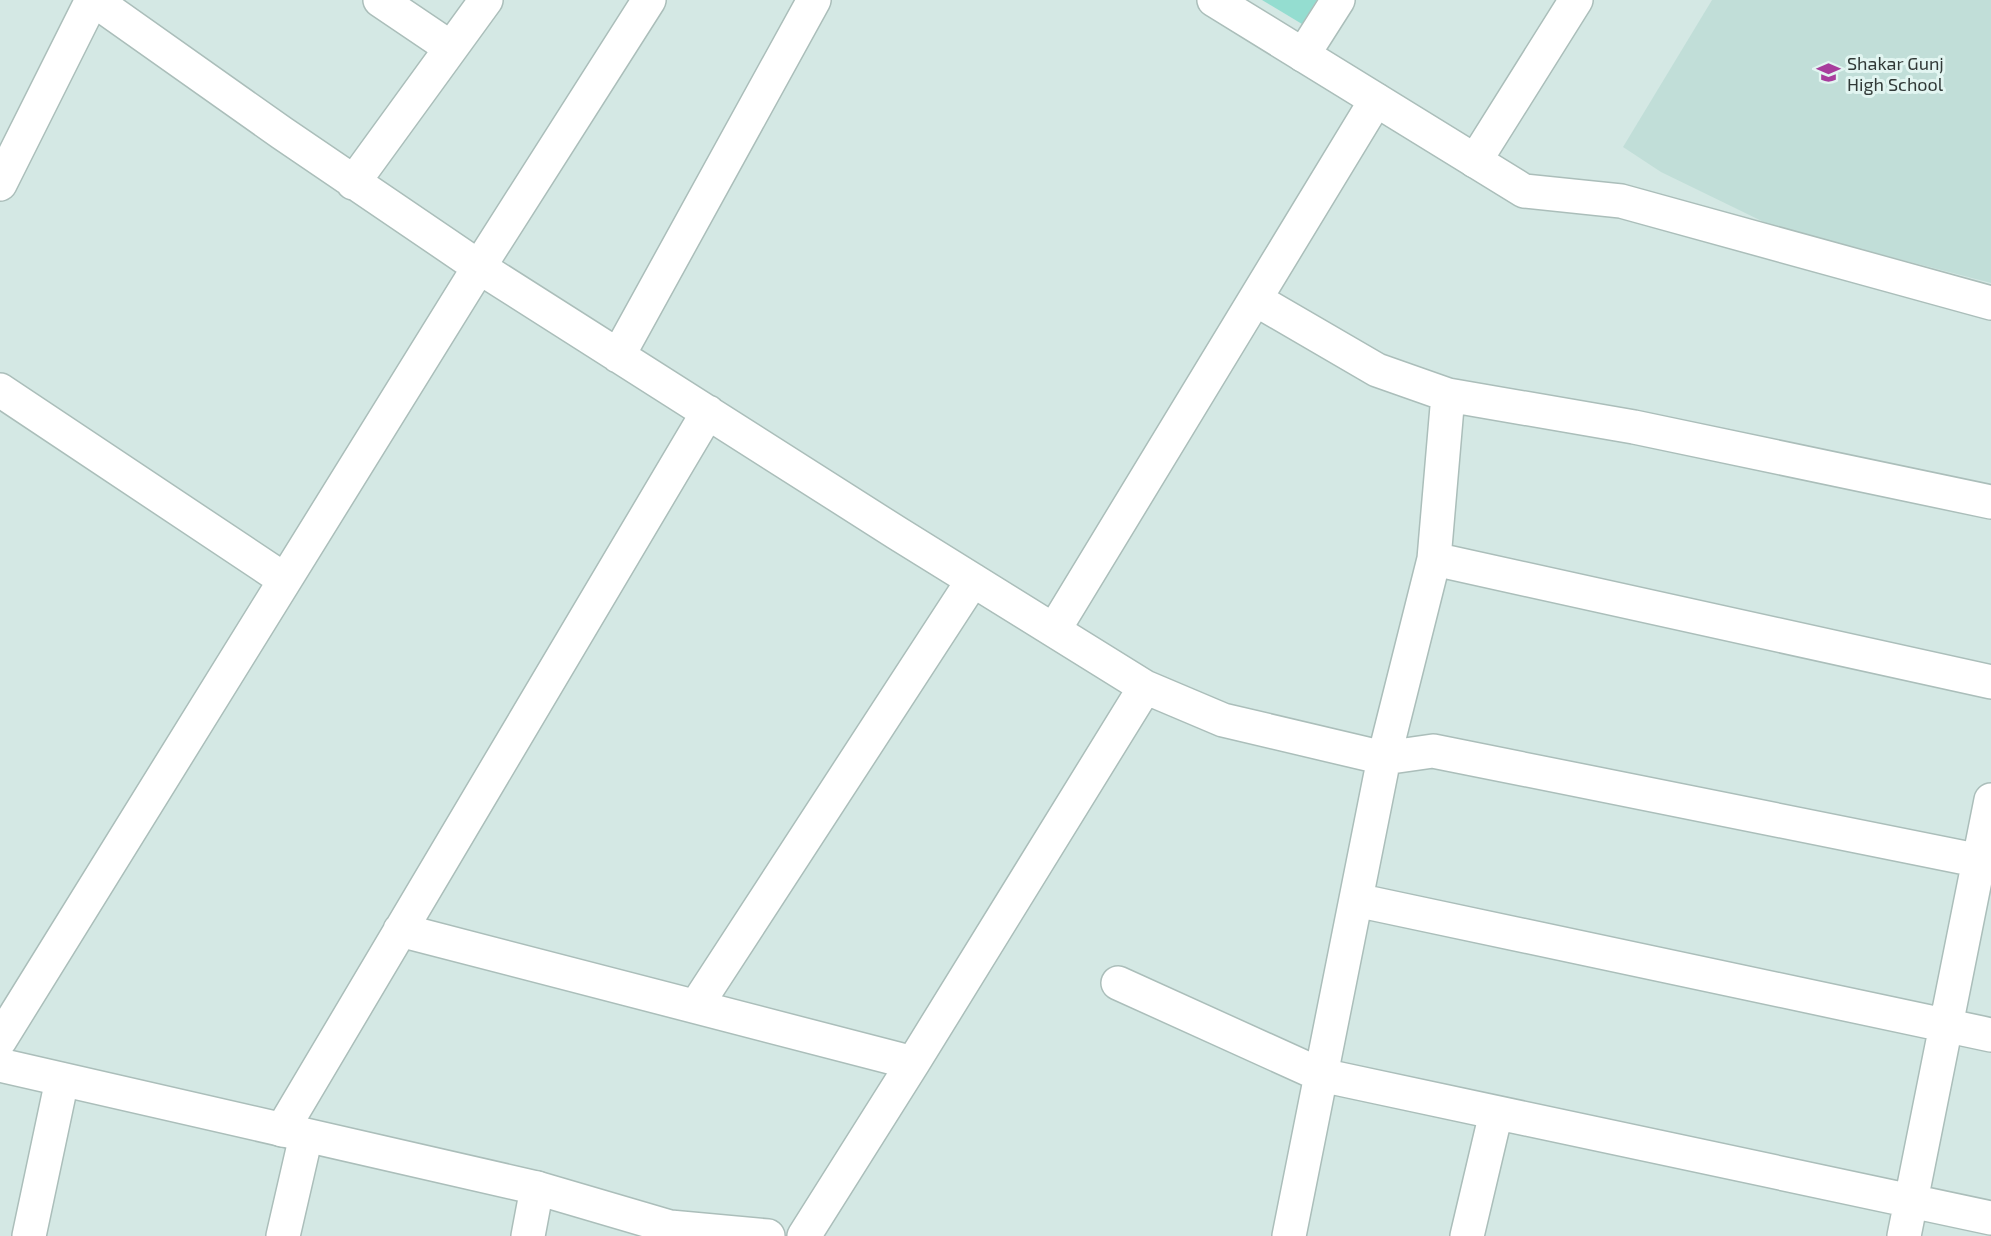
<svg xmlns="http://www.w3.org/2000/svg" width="1991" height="1236" viewBox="0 0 1991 1236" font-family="'Exo 2',sans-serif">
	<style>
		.built { fill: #c1ded8 }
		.green { fill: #94ddd0 }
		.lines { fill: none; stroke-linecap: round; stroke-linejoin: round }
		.street-casing { stroke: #abbeba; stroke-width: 36 }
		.secondary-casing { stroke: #abbeba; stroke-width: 36 }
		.street { stroke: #fff; stroke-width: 33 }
		.secondary { stroke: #fff; stroke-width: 33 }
		.labels { text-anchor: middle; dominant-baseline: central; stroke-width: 6; stroke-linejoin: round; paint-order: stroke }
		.poi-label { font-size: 18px; fill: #313937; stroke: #e2f5f1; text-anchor: start }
	</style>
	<rect width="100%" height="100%" fill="#d4e8e4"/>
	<path class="built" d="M1712,0H1991V283L1772,226L1661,172L1623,147Z"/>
	<path class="green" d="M1262,0H1317L1302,24Z"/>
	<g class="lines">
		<defs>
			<path id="street" d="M94,0L282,133L479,267L897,533L1145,687L1223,720L1384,758L1433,751L1991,863
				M380,0L451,48
				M1303,55L1338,0
				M1475,161L1576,0
				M353,183L486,0
				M1255,299L1377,370L1448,395
				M618,356L814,0
				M0,390L285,580
				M1434,559L1448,395L1634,427L1991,502
				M1054,630L1376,100
				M1356,900L1991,1035
				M400,930L913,1063
				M1118,983L1321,1075L1991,1218
				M696,1006L973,580
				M0,1040L479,267L649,0
				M282,1130L708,412
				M29,1236L62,1080
				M283,1236L306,1136
				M528,1236L537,1188
				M804,1236L913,1063L1145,687
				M1289,1236L1384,758L1434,559L1991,682
				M1467,1236L1496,1113
				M1904,1236L1991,800"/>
			<path id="secondary" d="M1214,0L1524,191L1621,201L1991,303
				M0,184L92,0
				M0,1065L537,1188L670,1227L768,1236"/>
		</defs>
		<use href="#street" class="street-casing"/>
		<use href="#secondary" class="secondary-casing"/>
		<use href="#street" class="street"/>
		<use href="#secondary" class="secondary"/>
	</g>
	<defs>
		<symbol id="school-bare" viewBox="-9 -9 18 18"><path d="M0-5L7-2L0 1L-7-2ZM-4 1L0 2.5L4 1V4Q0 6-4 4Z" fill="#a83d9d" stroke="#e2f5f1" stroke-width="2.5" paint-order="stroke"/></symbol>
	</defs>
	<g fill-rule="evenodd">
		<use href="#school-bare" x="1812" y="56" width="33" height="33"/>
	</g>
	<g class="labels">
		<g class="poi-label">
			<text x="1847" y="63">Shakar Gunj<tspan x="1847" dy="21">High School</tspan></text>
		</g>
	</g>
</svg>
